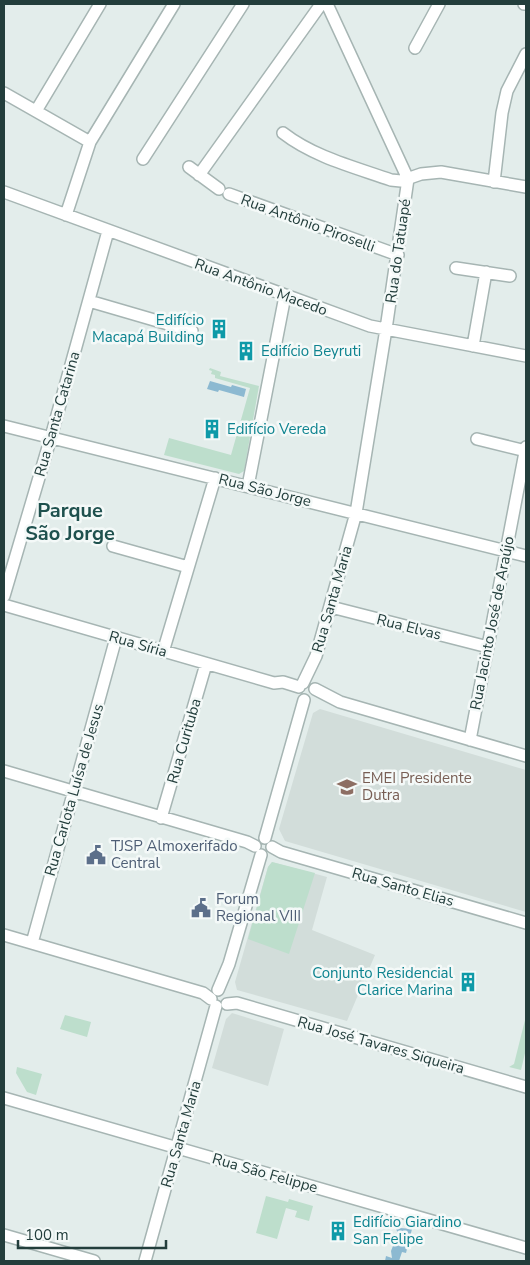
<svg xmlns="http://www.w3.org/2000/svg" width="530" height="1265" viewBox="0 0 530 1265" font-family="'Nunito Sans',sans-serif">
	<style>
		.built { fill: #d2ddda }
		.green { fill: #bddecc }
		.water { fill: #8cb9d1 }
		.lines { fill: none; stroke-linecap: round; stroke-linejoin: round }
		.minor-casing { stroke: #a6b5b3; stroke-width: 14 }
		.minor { stroke: #fff; stroke-width: 11 }
		.labels { text-anchor: middle; dominant-baseline: central; stroke-width: 5; stroke-linejoin: round; paint-order: stroke }
		.street-label { font-size: 15px; fill: #233e3c; stroke: #f4f9f8 }
		.culture-label { font-size: 15px; fill: #0d838f; stroke: #f4f9f8; text-anchor: start }
		.education-label { font-size: 15px; fill: #785e54; stroke: #f4f9f8; text-anchor: start }
		.service-label { font-size: 15px; fill: #4e5e75; stroke: #f4f9f8; text-anchor: start }
		.district-label { font-size: 20px; font-weight: bold; fill: #1f514e; stroke: #f4f9f8 }
	</style>
	<rect width="100%" height="100%" fill="#e3edeb"/>
	<path class="built" d="M320,709L526,770V912L285,841L279,829L313,713Z
		M272,862L327,877L312,930L375,955L347,1021L237,990L235,982L268,867Z
		M232,1013L284,1029L268,1086L212,1068L226,1019Z"/>
	<path class="green" d="M210,368L221,372L220,376L259,386L244,471L239,474L164,455L169,438L231,455L250,388L215,378V375L211,374L212,371L209,370Z
		M272,862L315,873L289,954L248,939L268,867Z
		M65,1015L91,1022L87,1037L60,1029Z
		M526,1016V1049L521,1070L509,1067L514,1064Z
		M17,1067L42,1074L36,1095L27,1092L16,1073Z
		M266,1196L288,1202L289,1199L313,1206L309,1221L295,1217L297,1211L286,1208L277,1239L256,1233Z"/>
	<path class="water" d="M210,381L231,387L232,385L246,389L244,397L219,390L218,392L207,389Z
		M393,1223L400,1228L412,1229L406,1253L402,1252L399,1261H385L386,1256L392,1258L391,1251L398,1233L396,1229L392,1227Z"/>
	<g class="lines">
		<defs>
			<path id="minor" d="M524,4H526
				M415,48L439,4
				M4,93L90,142
				M36,111L100,4
				M283,133C314,157 354,167 391,180L401,181L421,174L441,172L526,187
				M143,159L243,4
				M189,167L219,189
				M199,175L319,7
				M494,182L502,113L507,91L526,54
				M4,192L370,326L526,356
				M229,194L398,255
				M66,215L90,142L174,4
				M456,268L510,276
				M89,301L192,331
				M473,346L486,272
				M4,426L526,556
				M477,439L526,451
				M248,486L285,296
				M113,546L188,567
				M4,596L51,437L108,231
				M4,605L274,683L283,682L299,687
				M331,607L488,647
				M163,652L215,478
				M303,683L316,656L356,513L386,329L408,179L327,4
				M315,689L340,702L526,756
				M470,740L526,447
				M4,771L247,842L255,846
				M161,818L206,664
				M265,838L304,700
				M272,847L281,852L526,923
				M4,935L203,993L211,999
				M32,943L116,638
				M218,990L229,964L261,855
				M227,1004L237,1003L526,1087
				M4,1098L526,1248
				M4,1235L94,1261
				M145,1261L216,1006"/>
		</defs>
		<use href="#minor" class="minor-casing"/>
		<use href="#minor" class="minor"/>
	</g>
	<defs>
		<symbol id="building-bare" viewBox="-9 -9 18 18"><path d="M-4-6H4V6H1V3H-1V6H-4ZM-2.5-4.3h1.7v1.8h-1.7ZM.8-4.3h1.7v1.8H.8ZM-2.5-1h1.7V.8h-1.7ZM.8-1h1.7V.8H.8Z" fill="#0f9aa8" stroke="#f4f9f8" stroke-width="2.5" paint-order="stroke"/></symbol>
		<symbol id="school-bare" viewBox="-9 -9 18 18"><path d="M0-5L7-2L0 1L-7-2ZM-4 1L0 2.5L4 1V4Q0 6-4 4Z" fill="#8d6e63" stroke="#f4f9f8" stroke-width="2.5" paint-order="stroke"/></symbol>
		<symbol id="civic-bare" viewBox="-9 -9 18 18"><path d="M-.6-6.5H3V-4.5H.6V-3L4-1V1h2V6H-6V1h2V-1L-.6-3ZM-1.2 2.5V6h2.4V2.5Z" fill="#5c6f8a" stroke="#f4f9f8" stroke-width="2.5" paint-order="stroke"/></symbol>
	</defs>
	<g fill-rule="evenodd">
		<use href="#building-bare" x="205" y="315" width="28" height="28"/>
		<use href="#building-bare" x="232" y="337" width="28" height="28"/>
		<use href="#building-bare" x="198" y="415" width="28" height="28"/>
		<use href="#school-bare" x="333" y="773" width="28" height="28"/>
		<use href="#civic-bare" x="82" y="841" width="28" height="28"/>
		<use href="#civic-bare" x="187" y="894" width="28" height="28"/>
		<use href="#building-bare" x="454" y="968" width="28" height="28"/>
		<use href="#building-bare" x="324" y="1217" width="28" height="28"/>
	</g>
	<g class="labels">
		<g class="street-label">
			<text transform="translate(308 223) rotate(20)">Rua Antônio Piroselli</text>
			<text transform="translate(398 251) rotate(-82)">Rua do Tatuapé</text>
			<text transform="translate(261 287) rotate(20)">Rua Antônio Macedo</text>
			<text transform="translate(57 414) rotate(-74)">Rua Santa Catarina</text>
			<text transform="translate(265 490) rotate(14)">Rua São Jorge</text>
			<text transform="translate(332 599) rotate(-74)">Rua Santa Maria</text>
			<text transform="translate(492 623) rotate(-79)">Rua Jacinto José de Araújo</text>
			<text transform="translate(409 627) rotate(14)">Rua Elvas</text>
			<text transform="translate(138 644) rotate(16)">Rua Síria</text>
			<text transform="translate(184 741) rotate(-74)">Rua Curituba</text>
			<text transform="translate(74 790) rotate(-74)">Rua Carlota Luísa de Jesus</text>
			<text transform="translate(403 887) rotate(16)">Rua Santo Elias</text>
			<text transform="translate(381 1045) rotate(16)">Rua José Tavares Siqueira</text>
			<text transform="translate(181 1134) rotate(-74)">Rua Santa Maria</text>
			<text transform="translate(265 1173) rotate(16)">Rua São Felippe</text>
		</g>
		<g class="culture-label">
			<text x="204" y="320" text-anchor="end">Edifício<tspan x="204" dy="17">Macapá Building</tspan></text>
			<text x="261" y="351">Edifício Beyruti</text>
			<text x="227" y="429">Edifício Vereda</text>
			<text x="453" y="973" text-anchor="end">Conjunto Residencial<tspan x="453" dy="17">Clarice Marina</tspan></text>
			<text x="353" y="1222">Edifício Giardino<tspan x="353" dy="17">San Felipe</tspan></text>
		</g>
		<g class="education-label">
			<text x="362" y="778">EMEI Presidente<tspan x="362" dy="17">Dutra</tspan></text>
		</g>
		<g class="service-label">
			<text x="111" y="846">TJSP Almoxerifado<tspan x="111" dy="17">Central</tspan></text>
			<text x="216" y="899">Forum<tspan x="216" dy="17">Regional VIII</tspan></text>
		</g>
		<g class="district-label">
			<text x="70" y="510">Parque<tspan x="70" dy="23">São Jorge</tspan></text>
		</g>
	</g>
	<rect width="530" height="1265" fill="none" stroke="#233e3c" stroke-width="10"/>
	<path d="M18 1240v8h148v-8" fill="none" stroke="#233e3c" stroke-width="2.5"/>
	<text x="25" y="1240" font-size="15" fill="#233e3c" stroke="#f4f9f8" stroke-width="4" paint-order="stroke">100 m</text>
</svg>
